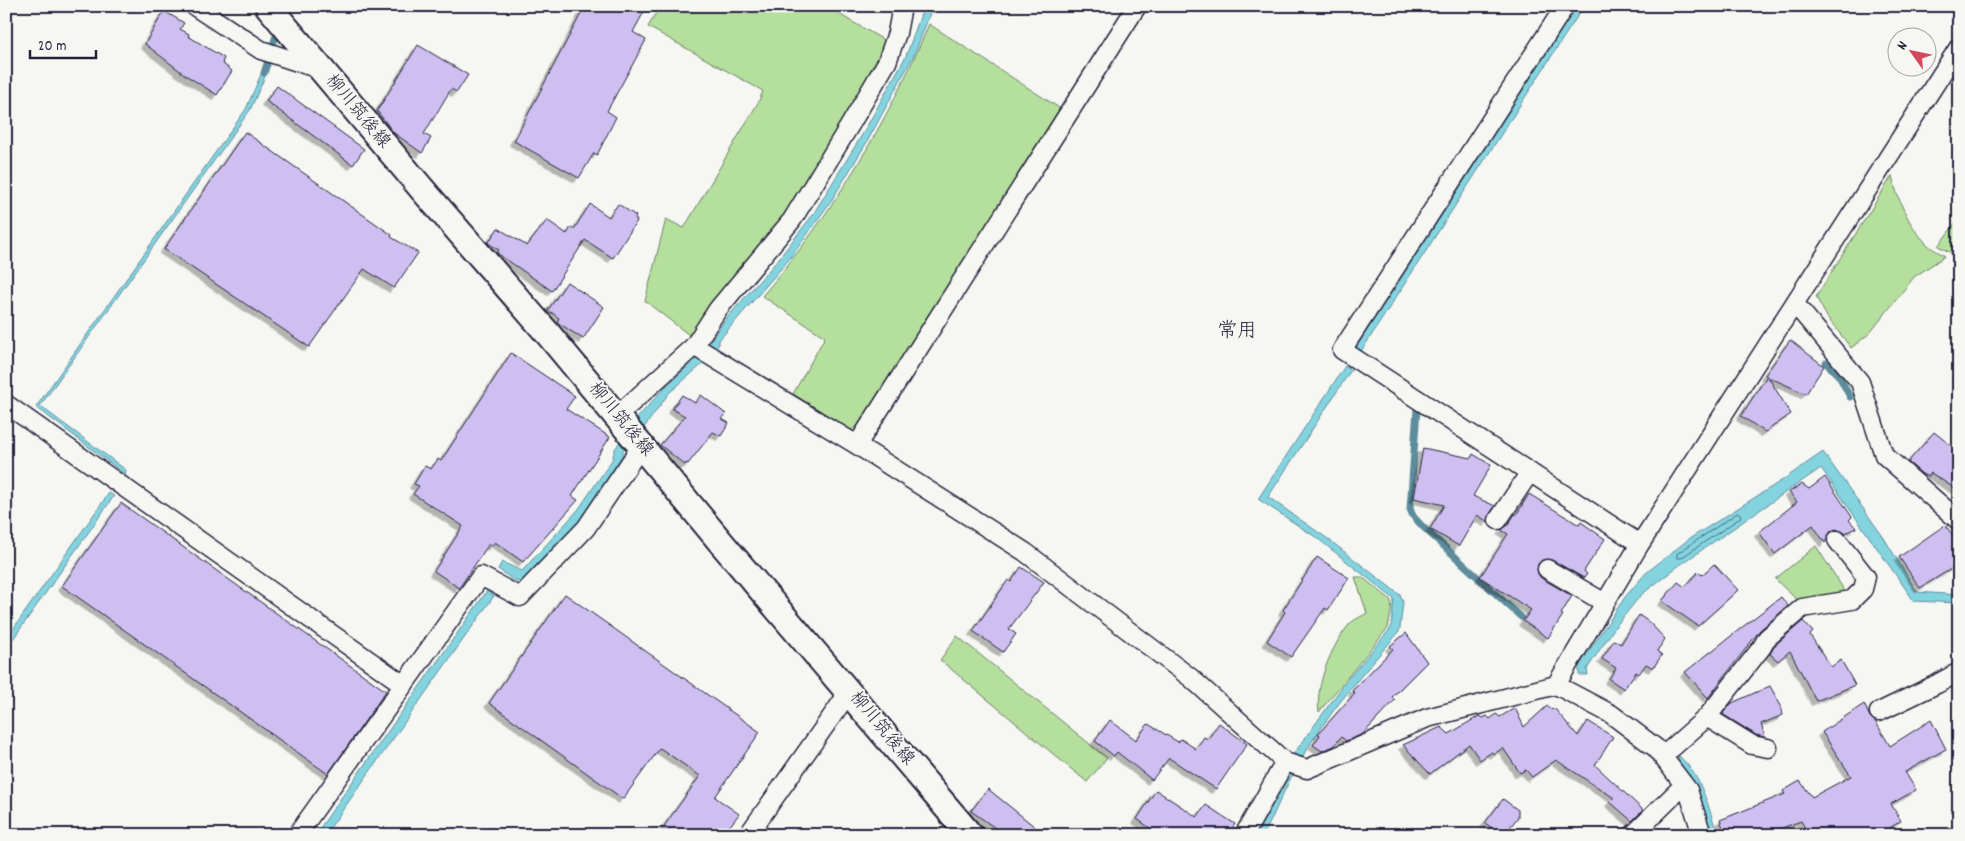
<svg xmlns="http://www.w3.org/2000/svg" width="1965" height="841" viewBox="0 0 1965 841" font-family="Dekko,'Klee One',sans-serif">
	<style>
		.green { fill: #b5df9c; stroke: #6c806c }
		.water { fill: #84d4df; stroke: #5d8d9d }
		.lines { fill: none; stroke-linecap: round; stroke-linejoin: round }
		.shore { stroke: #49697d; stroke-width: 1 }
		.stream { stroke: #5d8d9d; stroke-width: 7 }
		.building { fill: #cfbff1; stroke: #22223b; filter: url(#shadow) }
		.street-casing { stroke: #22223b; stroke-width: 21 }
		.secondary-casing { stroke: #22223b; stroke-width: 29 }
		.street { stroke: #f6f6f2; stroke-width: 18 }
		.secondary { stroke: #f6f6f2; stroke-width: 25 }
		.labels { text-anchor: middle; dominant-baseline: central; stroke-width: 4; stroke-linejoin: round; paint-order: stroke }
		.street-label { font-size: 18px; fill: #22223b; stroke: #f6f6f2 }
		.quarter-label { font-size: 20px; fill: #22223b; stroke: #f6f6f2 }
	</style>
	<defs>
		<filter id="shadow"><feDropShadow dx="-4.5" dy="4.5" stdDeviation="0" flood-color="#0004"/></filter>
	</defs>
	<rect width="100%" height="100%" fill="#f6f6f2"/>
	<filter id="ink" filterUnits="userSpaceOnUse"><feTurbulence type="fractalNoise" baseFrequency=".02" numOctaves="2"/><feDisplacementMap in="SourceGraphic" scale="10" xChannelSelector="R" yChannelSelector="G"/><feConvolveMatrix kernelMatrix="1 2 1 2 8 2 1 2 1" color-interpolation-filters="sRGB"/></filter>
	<g filter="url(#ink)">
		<path class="green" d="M660,6H825L889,43L778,229L705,319L689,335L645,301L666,219L684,228L759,101L763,91L648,27Z
			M929,24L1064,111L864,422L851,430L793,394L825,337L762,296C832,215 888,122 929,24Z
			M1892,176C1898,201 1908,224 1926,243C1930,248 1939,252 1945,256L1914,277L1870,333L1851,348L1827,317L1816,297Z
			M1957,221L1959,222V253L1953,254L1938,246Z
			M1816,546L1848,596L1800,603L1775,579Z
			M1355,577H1362L1390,599L1392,605L1388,628L1319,712C1315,686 1331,647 1348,626C1352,620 1361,617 1367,613Z
			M957,636L1107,758L1087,782L940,660Z"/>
		<path class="water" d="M924,6H933L914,55L867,142L831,201L792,256L719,340V344L706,361L669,393L643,429L623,450V454L582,518L528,578L520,582L513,580L498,569L502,562L522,571L578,510L612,460L615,449L631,425L665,387L693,362L709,343L725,320L776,262L812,216L862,135L906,56Z
			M1577,6H1584L1360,353L1355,349Z
			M266,63L270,65L250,110L40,406L126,470L125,477L121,475L122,472L36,407L246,109Z
			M1345,366L1351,370L1268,497L1328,539L1400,595L1403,602L1400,628L1399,632C1364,672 1328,713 1301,759C1287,783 1276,810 1264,835H1255L1293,755L1347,680L1391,628L1394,599L1317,538L1258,499Z
			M1823,452L1884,538L1917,592L1959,595V603L1914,601L1821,468L1677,567L1641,595L1615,627L1587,669L1588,675H1579V666L1625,597L1646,573L1689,539L1781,481Z
			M109,493L114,496L6,649V639Z
			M487,591L494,596L325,835H315Z
			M1679,756C1702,776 1708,807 1718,835H1711C1703,806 1697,785 1677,762Z"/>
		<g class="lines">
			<path class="shore" d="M1738,513L1741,515L1740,518L1681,558H1677V554Z"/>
			<path class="stream" d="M264,73L279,26
				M1826,363L1839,376L1850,397
				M1417,409L1410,509L1413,516L1423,527L1521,617"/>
		</g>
		<path class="building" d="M585,6H647L633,32L646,40L607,111L616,117L597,155L594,153L579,178L514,141Z
			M164,11L184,23L180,29L189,34L188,36L224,58L222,63L232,71L217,95L184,74L145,44Z
			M418,45L468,75L457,92L451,89L424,134L431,138L422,153L394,133L377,111Z
			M277,86L364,149L353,165L266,101Z
			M245,132L392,235L391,237L418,253L394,288L364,269L309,347L164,249Z
			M590,204L609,217L618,204L636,216L635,218L637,221L613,258L585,240L552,291L497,253L499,250L488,243L498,228L527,246L547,220L567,234L571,227L574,229Z
			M567,282L604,307L583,339L557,322L559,318L548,310Z
			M1790,340L1824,366L1806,394L1768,377L1791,414L1765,432L1741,416L1767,376L1765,375Z
			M511,353L575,396L566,409L610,437L572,496L578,500L523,562L495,542L492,546L489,544L459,588L434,571L463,526L413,494L419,486L414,484L425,466L431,469L438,459L441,461Z
			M682,395L695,403L701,395L726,414L722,419L729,423L721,436L713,432L688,464L686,463L685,465L660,445L685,416L672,409Z
			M1934,432L1959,452V491L1931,473L1928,477L1922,474L1908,462Z
			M1423,448L1471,458L1473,454L1491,465L1473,496L1495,506L1489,515L1488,522L1477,515L1459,546L1430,529L1444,505L1414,498Z
			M1825,477L1852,517L1849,520L1856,528L1845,533L1836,529L1831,531L1825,543L1813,525L1775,554L1759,532L1797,502L1789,492L1802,484L1809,489Z
			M1529,494L1579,525L1581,522L1605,539L1584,571L1587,574L1584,578L1552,560H1542L1538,564V574L1541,578L1572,596L1561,614L1563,615L1548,638L1523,621L1531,610L1480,577L1508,534L1501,530L1507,526L1515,514L1516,515Z
			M121,503L386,691L328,774L62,586Z
			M1945,525L1959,543V564L1920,588L1899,557Z
			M1317,557L1349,578L1328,610L1325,608L1291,657L1267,641L1285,612L1283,610Z
			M1714,564L1738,590L1698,626L1662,601L1678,582L1685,587L1698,572L1702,575Z
			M1021,567L1044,582L1009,629L1016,634L1003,652L973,631L1008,580L1011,582Z
			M565,594L760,732L715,797L739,814L723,835H676L664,826L700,776L660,748L623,799L489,703Z
			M1781,597L1788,606L1760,630L1708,698L1685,672Z
			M1639,615L1650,623L1665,639L1657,651L1662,655L1653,668L1646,664L1639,674L1636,672L1624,689L1609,679L1616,668L1602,659L1614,640L1621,644Z
			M1803,621L1813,632L1810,635L1831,667L1841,660L1855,685L1816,701L1790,651L1778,661L1770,654L1775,645Z
			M1406,633L1427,662L1392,697L1395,700L1363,734L1346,741L1341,737L1334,746L1322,751L1313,745L1320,735L1318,734L1355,693L1352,691L1393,649L1390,646Z
			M1770,686L1781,706L1783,715L1761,724L1765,737L1756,735L1724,715L1723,713L1732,703Z
			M1864,704L1870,717L1875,721L1890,746L1931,720L1946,749L1905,772L1916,790L1891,804L1901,821L1878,835H1809L1801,821L1763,835H1726L1720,820L1785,794L1783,791L1800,781L1812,797L1851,776L1822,732Z
			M1547,706L1552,710L1554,708L1578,736L1588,721L1613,737L1595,765L1643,810L1632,821L1610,802L1614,798L1556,760L1532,777L1526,770L1520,773L1503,748L1494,754L1492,752L1480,760L1469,744L1430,774L1403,745L1441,727L1449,734L1479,716L1483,718L1487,716L1490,719L1496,714L1500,717L1515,708L1524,727Z
			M1110,720L1136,740L1148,724L1178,742L1181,739L1196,749L1204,737L1208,739L1219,723L1247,744L1216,789L1169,758L1152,780L1117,752L1114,756L1095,741Z
			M988,789L1045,835H1005L971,811Z
			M1156,790L1197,817L1206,805L1235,824L1228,835H1160L1137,819Z
			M1503,799L1518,810V817L1504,835H1502L1485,823Z"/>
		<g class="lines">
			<defs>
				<path id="street" d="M194,6L261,50L322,70
					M1565,6L1342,350L1640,544
					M1795,304L1860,382L1884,455L1959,521
					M694,346L857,445L1025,552L1191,678L1285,762L1307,769L1427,718L1556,685L1611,714L1656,748L1688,790L1702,835
					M6,404L404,685
					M617,416L694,346L718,309L792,220L850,125L887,62L897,33L902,6
					M857,445L1137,6
					M1498,520L1530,472
					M1547,569L1605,603
					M1556,685L1640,544L1959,47
					M1879,712L1937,684L1959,672
					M1707,717L1752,745L1768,748
					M1663,756L1707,717L1762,647L1767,638L1802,608L1852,600L1863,589L1866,577L1837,540
					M297,835L481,576L520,597L586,528L642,445
					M748,835L849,692
					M1244,835L1285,762
					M1633,835L1684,785"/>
				<path id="secondary" d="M268,6L422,189L549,335L724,546L970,835"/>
			</defs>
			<use href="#street" class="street-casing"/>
			<use href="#secondary" class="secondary-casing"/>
			<use href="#street" class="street"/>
			<use href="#secondary" class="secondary"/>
		</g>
	</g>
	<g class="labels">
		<g class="street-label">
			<text transform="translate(357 112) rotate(50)">柳川筑後線</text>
			<text transform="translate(620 420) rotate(50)">柳川筑後線</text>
			<text transform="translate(881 729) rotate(50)">柳川筑後線</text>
		</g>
		<g class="quarter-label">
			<text x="1237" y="332">常用</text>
		</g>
	</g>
	<rect width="1965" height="841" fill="none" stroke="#f6f6f2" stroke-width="25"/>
	<rect x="12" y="12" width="1940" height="816" fill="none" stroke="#22223b" stroke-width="2" filter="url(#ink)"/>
	<g transform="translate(1912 52) rotate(303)"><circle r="24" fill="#f6f6f2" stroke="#a1a1a9"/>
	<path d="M0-4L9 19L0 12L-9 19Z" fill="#d1495b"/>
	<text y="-8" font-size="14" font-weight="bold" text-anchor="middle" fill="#22223b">N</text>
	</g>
	<path d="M30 50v8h66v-8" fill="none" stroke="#22223b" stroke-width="2.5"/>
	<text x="38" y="50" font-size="15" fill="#22223b" stroke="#f6f6f2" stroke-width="4" paint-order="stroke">20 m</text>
</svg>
